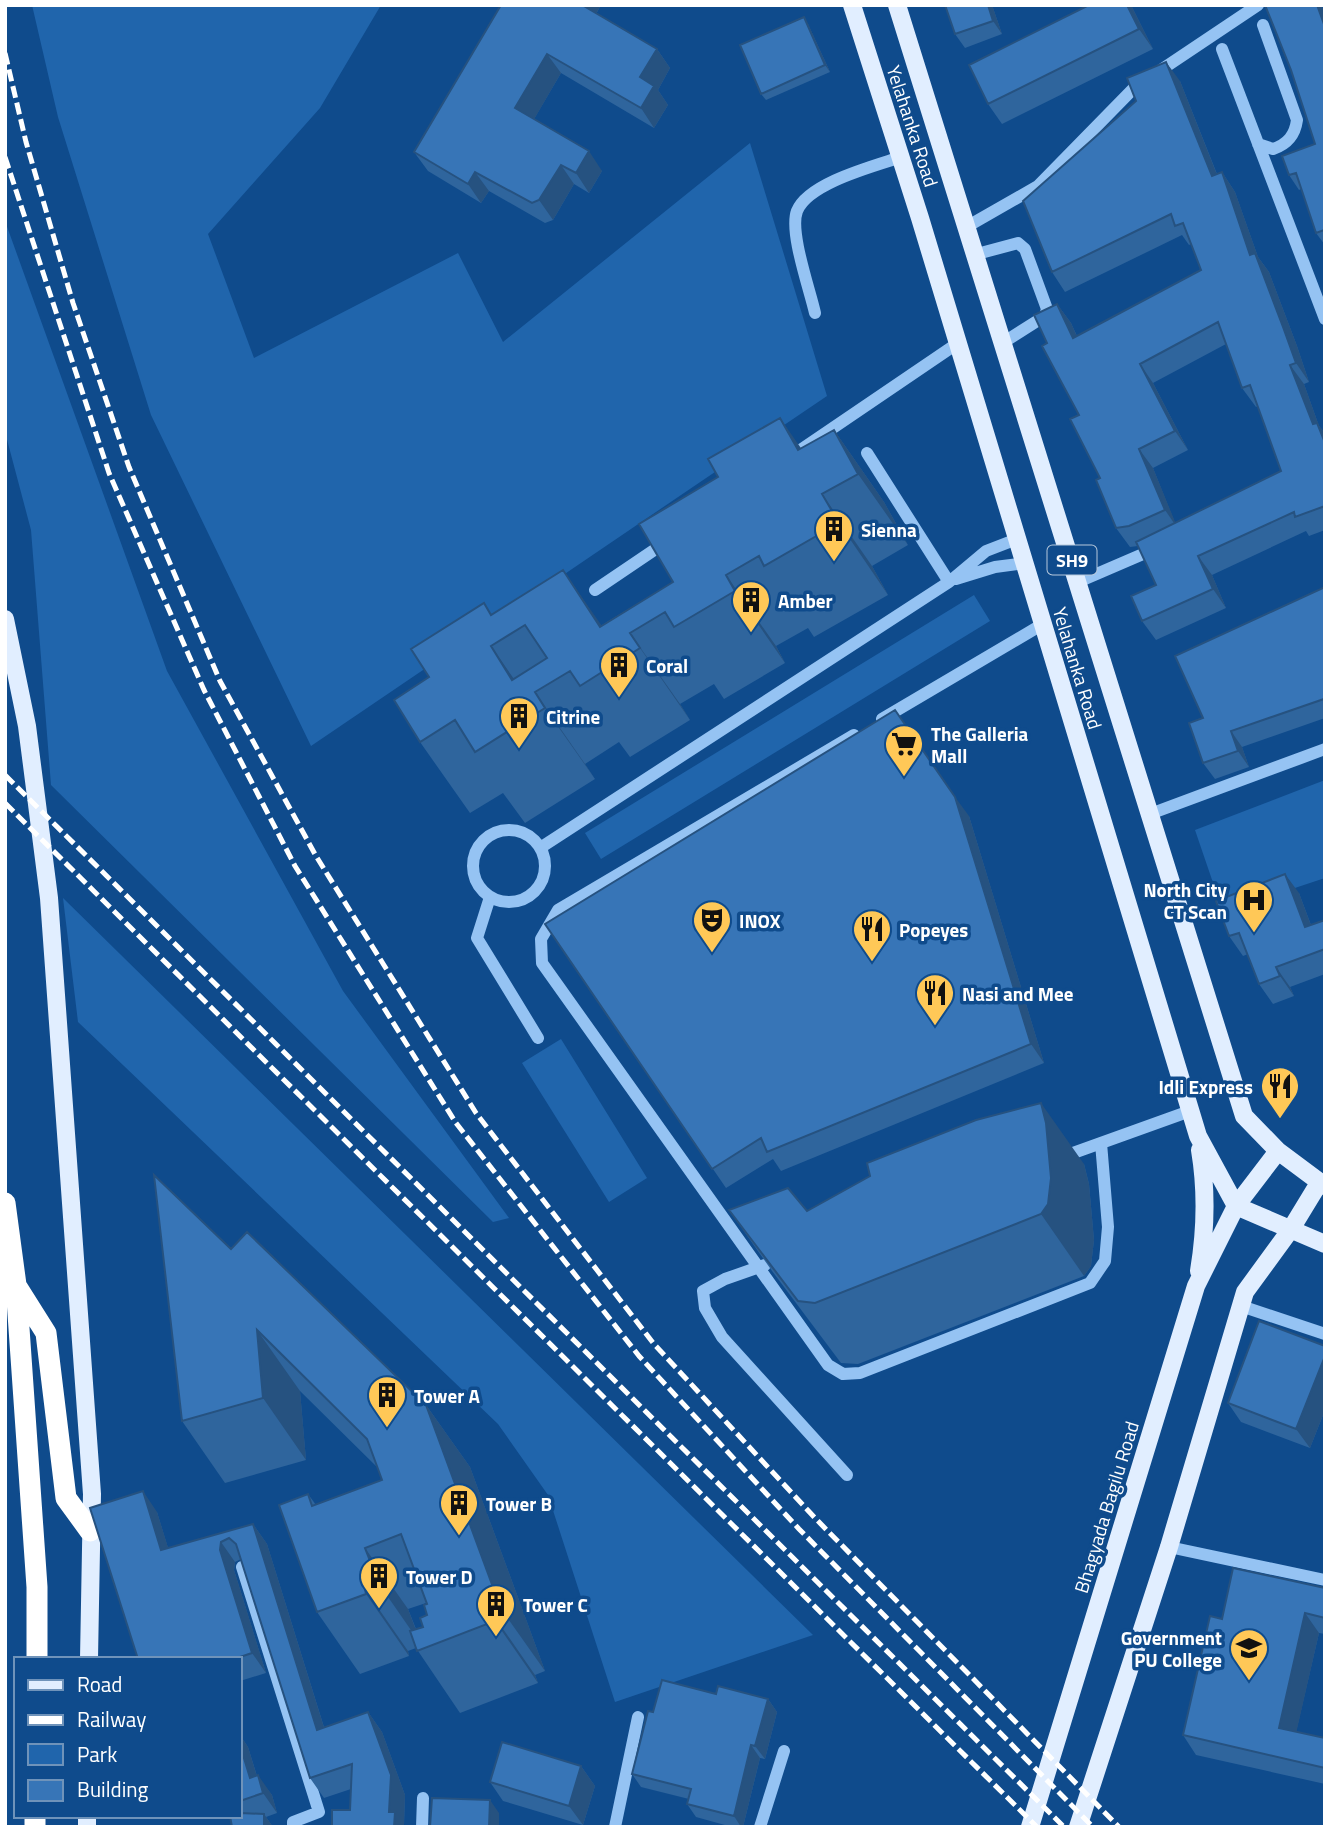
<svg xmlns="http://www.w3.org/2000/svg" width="1330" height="1832" viewBox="0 0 1330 1832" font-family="'Titillium Web',sans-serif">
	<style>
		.green { fill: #2065ac }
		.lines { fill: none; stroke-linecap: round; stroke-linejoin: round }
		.minor { stroke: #95c3f3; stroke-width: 12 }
		.major { stroke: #e1eeff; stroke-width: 18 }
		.highway { stroke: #fff; stroke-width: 21 }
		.rail { stroke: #fff; stroke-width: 5; stroke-dasharray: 12 5; stroke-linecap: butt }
		.wall { fill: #2f659d; fill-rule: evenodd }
		.shaded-wall { fill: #265280 }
		.building { fill: #3775b7; stroke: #265280; stroke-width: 2; fill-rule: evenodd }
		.labels { text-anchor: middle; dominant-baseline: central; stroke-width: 7; stroke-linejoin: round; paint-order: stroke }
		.shield { fill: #0f4b8c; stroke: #b7c9dc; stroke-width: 2 }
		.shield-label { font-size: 18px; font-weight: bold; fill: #fff }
		.street-label { font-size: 19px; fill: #fff; stroke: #0f4b8c }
		.poi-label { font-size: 19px; font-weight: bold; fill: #fff; stroke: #0f4b8c; text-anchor: start }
	</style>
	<rect width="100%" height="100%" fill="#0f4b8c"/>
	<path class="green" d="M32,5H381L320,108L208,234L254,358L458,253L503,342L750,143L827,396L311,746L151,415L58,117Z
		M5,221L167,671L343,991L509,1218L493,1222L51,785L31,530L5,432Z
		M974,595L990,621L601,859L585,833Z
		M1325,780V878L1223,912L1195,830Z
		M63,898L813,1635L615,1702L548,1495L498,1424L78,1022Z
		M561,1039L647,1178L609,1202L522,1063Z"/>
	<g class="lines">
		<path class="minor" d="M1222,49L1325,319
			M1258,144L1273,149C1288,144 1295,135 1297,120L1263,25
			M968,226L1038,186L1134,88L1258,5
			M977,254L1018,243L1025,249L1047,309L1045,316L1004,342
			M815,313C810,290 789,232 797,211C808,183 874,166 901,157
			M799,451L958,343
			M867,453L949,582
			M956,579L995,567L1025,563
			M1078,582L1157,548
			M595,590L666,542
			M882,719L1043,624
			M854,735L558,910L541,939L542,963L828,1365L843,1374L860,1373L1090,1283L1105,1261L1108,1227L1101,1143
			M1150,814L1325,749
			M473 866a36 36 0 1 1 72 0a36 36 0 1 1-72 0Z
			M540,848L949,582L986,551L1017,539
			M490,897L477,938L538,1038
			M1062,1157L1190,1111
			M765,1265L725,1279L703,1291L705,1308L722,1337L847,1475
			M1241,1306L1325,1334
			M1169,1547L1325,1580
			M242,1567L319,1812L293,1822V1827
			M422,1827L423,1798
			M615,1827L638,1717
			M760,1827L784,1751"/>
		<path class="major" d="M852,5L920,218L1198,1136L1236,1206L1325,1244
			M897,5L1244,1116L1278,1151L1325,1186
			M5,619L27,726L49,898L92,1494L89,1659
			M1199,1271C1206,1229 1207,1192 1200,1150
			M87,1827V1816
			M1030,1827L1196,1286L1236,1206L1278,1151
			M1078,1827L1169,1547L1245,1292L1291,1229L1319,1183"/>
		<path class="highway" d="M5,1203L16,1285L37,1587V1659
			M17,1287L46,1333L66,1498L90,1531
			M35,1827V1816"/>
		<path class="rail" d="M5,53L26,142L73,303L129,467L220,681L316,856L476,1113L654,1344L815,1518L1119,1827
			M5,157L109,473L204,690L295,866L456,1123L639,1356L799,1529L1093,1827
			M5,775L1064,1827
			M5,803L1037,1827"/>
	</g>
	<path class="wall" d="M501,5H601L596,14L657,49L670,68L658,90L668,105L654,128L561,73L534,119L602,171L589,193L574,184L553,220L545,223L489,191L481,203L428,171L414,152Z
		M992,5L1002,34L965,48L955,34Z
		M1089,5H1131L1153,49L1002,124L988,104Z
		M1265,5H1321L1325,13V245L1316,233L1301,189L1299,190L1289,175L1315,144L1291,70Z
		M808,24L830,72L766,100L761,94Z
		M1180,81L1217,174L1222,172L1235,192L1258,257L1269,272L1297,346L1309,382L1304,384L1319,426L1325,433V530L1309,536L1306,531L1212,575L1226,608L1156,640L1142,621L1156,585L1138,546L1130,547L1116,528L1079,415L1047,343L1057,304L1071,323L1077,336L1201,270L1191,244L1189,245L1182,235L1065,292L1052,272ZM1226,344L1242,388L1256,407L1258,406L1281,471L1175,523L1153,468L1188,450L1153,383Z
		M834,430L884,502L908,545L872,566L888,595L814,637L808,628L776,646L785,663L724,699L714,684L680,704L690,720L630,757L619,742L585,764L595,779L525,823L503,793L470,813L420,742L429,677L484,603L492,615L602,625L673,582L801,449Z
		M1325,587V718L1242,747L1249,767L1215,779L1203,763V718Z
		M969,816L1044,1063L781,1171L773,1159L726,1188L545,924Z
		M1299,893L1311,925L1325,920V974L1290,987L1294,996L1273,1004L1259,984L1248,954L1243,956L1229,936Z
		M1084,1164L1089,1184L1094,1240L1091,1266L1084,1276L858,1364L841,1363L772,1271L729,1210L807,1211Z
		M231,1249L426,1405L470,1467L545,1671L535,1675L538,1683L460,1713L416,1648L408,1651L409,1656L360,1674L317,1612L308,1494L316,1505L382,1480L378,1468L300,1391L306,1460L225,1483L182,1421ZM426,1603L427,1615L423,1627L416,1629L408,1609Z
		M1325,1346V1410L1310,1448L1241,1422L1228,1403Z
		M157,1512L168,1548L253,1524L267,1544L324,1727L368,1712L382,1732L405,1795L404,1825L405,1827H332L350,1810L351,1789L324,1798L310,1778L241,1559L235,1562L234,1570L266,1673L240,1681V1659H138Z
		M1325,1588V1634L1319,1633L1296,1732L1325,1738V1784L1196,1755L1183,1735L1222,1619Z
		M716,1694L768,1699L777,1712L765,1759L760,1758L743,1827H732L696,1817L687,1804L689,1799L641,1787L632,1774L653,1712Z
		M240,1735L248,1747L257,1776L272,1795L277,1813L266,1817L273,1827H232L240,1816Z
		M581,1766L595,1786L583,1825L503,1801L490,1782Z"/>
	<path class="shaded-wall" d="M579,5H601L591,22Z
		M988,5H992L1002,34L993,21Z
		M1127,5H1131L1153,49L1139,29Z
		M1317,5H1321L1325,13V27Z
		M804,17L808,24L830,72L825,65Z
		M657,49L670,68L658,90L668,105L654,128L641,108L640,77Z
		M547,54L561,73L529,128L515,108Z
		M1166,62L1180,81L1225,195L1212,176Z
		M589,151L602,171L589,193L576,173Z
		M561,165L574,184L553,220L539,200Z
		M475,172L489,191L481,203L468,184Z
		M1222,172L1235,192L1258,257L1269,272L1297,346L1309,382L1296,363L1250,255Z
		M1057,304L1071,323L1086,357L1073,338Z
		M1140,364L1153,383L1188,450L1175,431Z
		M1290,365L1304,384L1319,426L1325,433V443L1313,424Z
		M780,418L830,490L798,450Z
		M834,430L884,502L908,545L858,474Z
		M1139,449L1153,468L1178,529L1165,510Z
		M822,494L872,566L888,595L839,523Z
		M1198,556L1212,575L1226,608L1213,589Z
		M563,570L613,642L600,627Z
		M726,575L776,646L785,663L735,591Z
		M630,633L680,704L690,720L640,648Z
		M491,646L537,712L512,680Z
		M535,692L585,764L595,779L545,708Z
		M1231,731L1242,747L1249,767L1238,751Z
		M955,797L969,816L1044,1063L1031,1044Z
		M1285,874L1299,893L1319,947L1305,927Z
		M1276,967L1290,987L1294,996L1280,976Z
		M1041,1103L1084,1164L1089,1184L1094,1240L1091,1266L1084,1276L1041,1214Z
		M257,1330L300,1391L306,1460L263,1398Z
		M1325,1356V1410L1310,1448L1296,1429Z
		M426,1405L470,1467L545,1671L501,1609Z
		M143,1491L157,1512L175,1570L161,1550Z
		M253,1524L267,1544L331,1750L317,1730Z
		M221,1542L235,1562L234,1570L266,1673L252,1653L220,1550Z
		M365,1548L408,1609L422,1646L379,1584Z
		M365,1589L408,1651L409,1656L366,1594Z
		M492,1613L535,1675L538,1683L495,1621Z
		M1305,1613L1319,1633L1293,1747L1279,1728Z
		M768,1699L777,1712L765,1759L755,1746Z
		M368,1712L382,1732L405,1795L404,1825L405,1827H394L389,1812Z
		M240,1735L248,1747L262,1793L250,1778L240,1745Z
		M751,1745L760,1758L743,1827H741L734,1816Z
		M581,1766L595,1786L583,1825L569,1806Z
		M258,1775L272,1795L277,1813L263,1793Z
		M490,1800L499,1813V1827H489Z
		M264,1814L273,1827H264Z"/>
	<path class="building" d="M501,5H582L657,49L640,77L654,86L641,108L547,54L515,108L589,151L576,173L561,165L539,200L532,203L475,172L468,184L414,152Z
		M945,5H988L993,21L955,34Z
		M1089,5H1127L1139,29L988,104L969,65Z
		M1265,5H1317L1325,27V233L1324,230L1316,233L1296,173L1289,175L1282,156L1315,144L1291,70Z
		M804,17L825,65L761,94L740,45Z
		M1166,62L1212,176L1222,172L1250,255L1255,253L1283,327L1296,363L1290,365L1313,424L1317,423L1325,443V506L1295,517L1294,512L1198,556L1213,589L1142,621L1131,596L1156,585L1136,542L1281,471L1250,385L1242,388L1218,322L1140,364L1175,431L1139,449L1165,510L1129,526L1116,528L1096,480L1100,478L1070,419L1079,415L1042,346L1047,343L1034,315L1057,304L1073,338L1201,270L1183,223L1175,226L1171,214L1052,272L1023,201L1136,101L1127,78Z
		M780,418L798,450L834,430L858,474L822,494L839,523L764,566L759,556L726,575L735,591L674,627L665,612L630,633L640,648L580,686L570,671L535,692L545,708L475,752L455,720L420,742L394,700L429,677L411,649L484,603L491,615L563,570L600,627L673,582L639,524L718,477L708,459ZM525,625L547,658L512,680L491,646Z
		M1325,587V700L1324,699L1231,731L1238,751L1203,763L1189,723L1203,718L1175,656Z
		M895,710L955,797L1031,1044L767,1152L761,1138L712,1169L545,924Z
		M1285,874L1305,927L1325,920V949L1276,967L1280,976L1259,984L1239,933L1229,936L1216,901Z
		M1041,1103L1046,1123L1051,1178L1048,1204L1041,1214L815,1303L798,1301L729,1210L788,1188L807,1211L870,1176L867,1163L976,1120Z
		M154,1175L231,1249L247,1232L426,1405L501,1609L492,1613L495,1621L417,1651L410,1631L423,1627L420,1618L427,1615L424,1605L427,1604L401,1534L365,1548L379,1584L365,1589L366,1594L317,1612L279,1505L308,1494L312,1506L382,1480L367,1439L257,1330L263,1398L182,1421Z
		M1259,1321L1325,1346V1356L1296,1429L1228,1403Z
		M143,1491L161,1550L253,1524L317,1730L368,1712L391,1775L389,1812H395L394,1827H332V1810H350L352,1764L310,1778L236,1544L229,1538L221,1542L220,1550L252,1653L234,1659H138L90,1508Z
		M1233,1568L1325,1588V1618L1305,1613L1279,1728L1325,1738V1768L1183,1735L1210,1616L1222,1619Z
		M662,1680L716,1694L718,1686L768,1699L755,1746L751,1745L734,1816L687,1804L691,1789L632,1774L648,1711L653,1712Z
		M502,1742L581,1766L569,1806L490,1782Z
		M240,1745L250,1778L258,1775L263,1793L240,1801Z
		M432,1798L490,1800L489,1827H430Z
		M240,1813L264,1814V1827H232L230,1816H240Z"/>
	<defs>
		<symbol id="building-pin" viewBox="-11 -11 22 30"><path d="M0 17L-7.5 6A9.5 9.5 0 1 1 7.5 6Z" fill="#ffc857" stroke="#0f4b8c"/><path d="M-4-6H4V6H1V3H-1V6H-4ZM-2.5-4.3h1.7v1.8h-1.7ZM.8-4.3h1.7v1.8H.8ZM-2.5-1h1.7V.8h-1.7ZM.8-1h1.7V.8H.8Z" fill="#111"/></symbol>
		<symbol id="supermarket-pin" viewBox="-11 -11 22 30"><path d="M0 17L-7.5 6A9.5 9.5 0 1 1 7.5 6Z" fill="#ffc857" stroke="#0f4b8c"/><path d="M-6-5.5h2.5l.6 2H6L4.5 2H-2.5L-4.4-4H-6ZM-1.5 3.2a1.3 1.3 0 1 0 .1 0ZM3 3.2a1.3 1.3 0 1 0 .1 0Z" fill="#111"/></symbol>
		<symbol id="hospital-pin" viewBox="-11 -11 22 30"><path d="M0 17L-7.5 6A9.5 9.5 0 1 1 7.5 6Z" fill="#ffc857" stroke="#0f4b8c"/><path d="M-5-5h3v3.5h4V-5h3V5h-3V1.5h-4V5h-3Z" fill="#111"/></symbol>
		<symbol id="theatre-pin" viewBox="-11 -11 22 30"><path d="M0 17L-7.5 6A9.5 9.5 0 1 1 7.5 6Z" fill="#ffc857" stroke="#0f4b8c"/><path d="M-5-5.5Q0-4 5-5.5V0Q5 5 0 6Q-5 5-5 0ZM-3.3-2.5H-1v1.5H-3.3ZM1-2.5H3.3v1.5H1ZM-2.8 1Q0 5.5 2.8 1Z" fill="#111"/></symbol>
		<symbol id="restaurant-pin" viewBox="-11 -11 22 30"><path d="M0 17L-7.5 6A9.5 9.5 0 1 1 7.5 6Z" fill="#ffc857" stroke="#0f4b8c"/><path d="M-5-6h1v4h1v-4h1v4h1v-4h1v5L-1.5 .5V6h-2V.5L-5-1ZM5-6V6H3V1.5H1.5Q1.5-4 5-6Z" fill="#111"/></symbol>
		<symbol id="university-pin" viewBox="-11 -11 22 30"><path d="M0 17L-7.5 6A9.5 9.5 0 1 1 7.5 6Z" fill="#ffc857" stroke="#0f4b8c"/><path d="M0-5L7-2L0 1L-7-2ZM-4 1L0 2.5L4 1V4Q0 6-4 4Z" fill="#111"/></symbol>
	</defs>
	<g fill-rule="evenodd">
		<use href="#building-pin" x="812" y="507" width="44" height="60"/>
		<use href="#building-pin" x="729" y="578" width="44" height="60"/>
		<use href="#building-pin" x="597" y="643" width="44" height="60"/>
		<use href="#building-pin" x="497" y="694" width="44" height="60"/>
		<use href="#supermarket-pin" x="882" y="722" width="44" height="60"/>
		<use href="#hospital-pin" x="1232" y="878" width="44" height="60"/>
		<use href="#theatre-pin" x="690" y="898" width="44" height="60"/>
		<use href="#restaurant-pin" x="850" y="907" width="44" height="60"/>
		<use href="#restaurant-pin" x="913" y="971" width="44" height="60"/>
		<use href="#restaurant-pin" x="1258" y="1064" width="44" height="60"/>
		<use href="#building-pin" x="365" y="1373" width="44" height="60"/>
		<use href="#building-pin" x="437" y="1481" width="44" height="60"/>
		<use href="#building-pin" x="357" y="1554" width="44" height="60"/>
		<use href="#building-pin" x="474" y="1582" width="44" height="60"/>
		<use href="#university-pin" x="1227" y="1626" width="44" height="60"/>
	</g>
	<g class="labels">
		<rect class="shield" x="1047.5" y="545.5" width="49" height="29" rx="5"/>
		<g class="shield-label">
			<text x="1072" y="560">SH9</text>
		</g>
		<g class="street-label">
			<text transform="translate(913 126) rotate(72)">Yelahanka Road</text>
			<text transform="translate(1078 668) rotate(73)">Yelahanka Road</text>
			<text transform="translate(1106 1507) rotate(-73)">Bhagyada Bagilu Road</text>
		</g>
		<g class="poi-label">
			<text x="861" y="529">Sienna</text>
			<text x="778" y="600">Amber</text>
			<text x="646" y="665">Coral</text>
			<text x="546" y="716">Citrine</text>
			<text x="931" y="733">The Galleria<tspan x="931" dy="22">Mall</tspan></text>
			<text x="1227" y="889" text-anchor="end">North City<tspan x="1227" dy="22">CT Scan</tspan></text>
			<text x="739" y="920">INOX</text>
			<text x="899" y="929">Popeyes</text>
			<text x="962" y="993">Nasi and Mee</text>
			<text x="1253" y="1086" text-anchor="end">Idli Express</text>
			<text x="414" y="1395">Tower A</text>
			<text x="486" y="1503">Tower B</text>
			<text x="406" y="1576">Tower D</text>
			<text x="523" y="1604">Tower C</text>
			<text x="1222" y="1637" text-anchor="end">Government<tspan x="1222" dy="22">PU College</tspan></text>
		</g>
	</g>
	<rect width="1330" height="1832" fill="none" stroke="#ffffff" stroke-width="14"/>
	<rect x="14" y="1657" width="228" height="161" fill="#0f4b8c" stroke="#6f93ba" stroke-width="2"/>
	<rect x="28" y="1680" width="35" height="10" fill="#e1eeff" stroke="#6f93ba" stroke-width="2"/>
	<text x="77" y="1692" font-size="21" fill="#ffffff">Road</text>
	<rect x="28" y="1715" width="35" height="10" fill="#ffffff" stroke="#6f93ba" stroke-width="2"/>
	<text x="77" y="1727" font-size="21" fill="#ffffff">Railway</text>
	<rect x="28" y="1744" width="35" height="21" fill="#2065ac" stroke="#6f93ba" stroke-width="2"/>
	<text x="77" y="1762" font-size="21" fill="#ffffff">Park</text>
	<rect x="28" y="1780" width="35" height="21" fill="#3775b7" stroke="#6f93ba" stroke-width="2"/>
	<text x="77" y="1797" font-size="21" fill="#ffffff">Building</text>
</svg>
